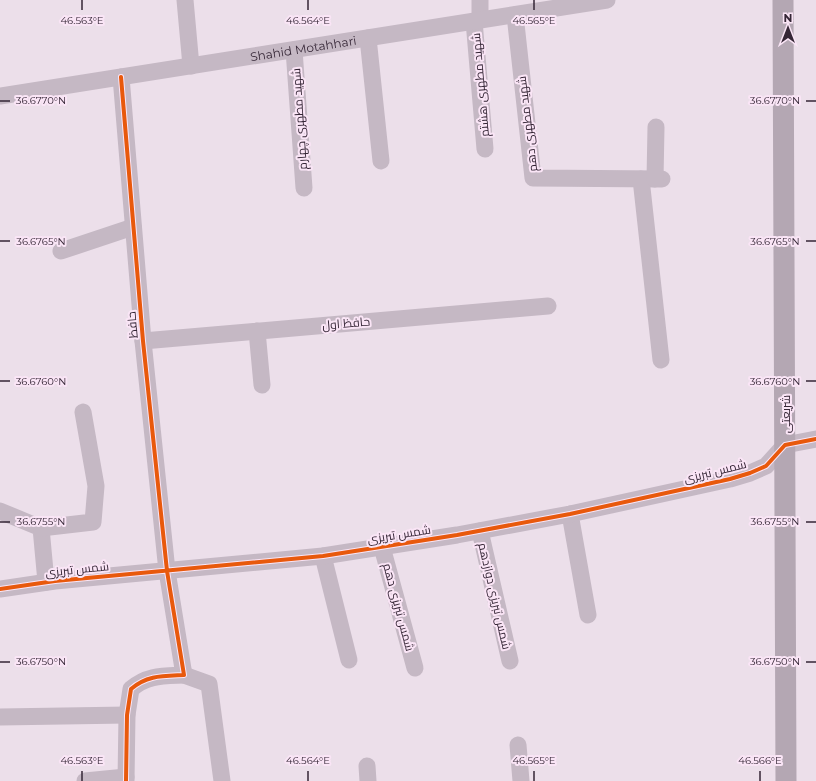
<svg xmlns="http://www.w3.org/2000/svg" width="816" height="781" viewBox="0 0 816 781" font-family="Montserrat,Cairo,sans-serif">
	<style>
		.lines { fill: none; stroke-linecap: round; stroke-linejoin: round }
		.minor { stroke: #c5b8c4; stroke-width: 17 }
		.major { stroke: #b4a7b3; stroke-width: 21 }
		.cycleway-casing { stroke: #fae5f6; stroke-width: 6 }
		.cycleway { stroke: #e8590c; stroke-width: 4 }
		.ticks { fill: none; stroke: #352636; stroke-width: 1.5 }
		.labels { text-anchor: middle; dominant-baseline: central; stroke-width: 4; stroke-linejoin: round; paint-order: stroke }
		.street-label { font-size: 12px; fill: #352636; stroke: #fae5f6 }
		.ticks-label { font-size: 10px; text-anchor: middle; fill: #352636; stroke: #fae5f6; stroke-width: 4; stroke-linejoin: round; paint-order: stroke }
	</style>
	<rect width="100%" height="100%" fill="#ecdfea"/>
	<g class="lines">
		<g class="minor">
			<path d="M185,0L191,66"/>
			<path d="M480,0V20"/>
			<path d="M515,15L533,178L662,179"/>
			<path d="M474,21L485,149"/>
			<path d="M368,38L381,161"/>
			<path d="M294,50L304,188"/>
			<path d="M121,77L143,341L167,571L184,675C163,676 147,675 131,689L127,715L126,781"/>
			<path id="s1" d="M0,96L607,0"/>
			<path d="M641,179L661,360"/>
			<path d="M655,179L656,127"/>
			<path d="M61,251L133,227"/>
			<path d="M257,331L262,385"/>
			<path d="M143,341L548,306"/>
			<path d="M0,511L41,528L46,582"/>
			<path d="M570,514L588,615"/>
			<path d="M41,528L93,522L96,486L83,412"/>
			<path d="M480,531L510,661"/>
			<path d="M382,547L415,668"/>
			<path d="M323,556L349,660"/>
			<path d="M0,589L55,581L323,556L457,535L570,514L730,479L750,473L766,466L785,445L816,439"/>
			<path d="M184,675L209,684L222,781"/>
			<path d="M0,717L127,715"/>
			<path d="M518,745L521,781"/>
			<path d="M367,766L368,781"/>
			<path d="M85,781L126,777"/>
		</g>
		<path class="major" d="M783,0L786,781"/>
		<defs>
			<path id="cycleway" d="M121,77L143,341L167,571L184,675C163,676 147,675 131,689L127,715L126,781
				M0,589L55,581L323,556L457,535L570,514L730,479L750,473L766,466L785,445L816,439"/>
		</defs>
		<use href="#cycleway" class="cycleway-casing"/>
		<use href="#cycleway" class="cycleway"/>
	</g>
	<path class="ticks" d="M82,0V10M308,0V10M534,0V10M0,101H10M806,101H816M0,241H10M806,241H816M0,381H10M806,381H816M0,522H10M806,522H816M0,662H10M806,662H816M82,771V781M308,771V781M534,771V781M760,771V781"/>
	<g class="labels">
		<g class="street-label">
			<text stroke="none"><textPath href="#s1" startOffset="307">Shahid Motahhari</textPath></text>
			<text transform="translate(480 85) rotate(-95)">شهید مطهری هشتم</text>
			<text transform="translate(299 119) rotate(-94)">شهید مطهری چهارم</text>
			<text transform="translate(527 124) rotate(-97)">شهید مطهری دهم</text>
			<text transform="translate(346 323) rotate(-5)">حافظ اول</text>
			<text transform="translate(132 325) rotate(-95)">حافظ</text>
			<text transform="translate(785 414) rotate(-90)">شریعتی</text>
			<text transform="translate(715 471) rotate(-14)">شمس تبریزی</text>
			<text transform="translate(399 534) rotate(-9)">شمس تبریزی</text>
			<text transform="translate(77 569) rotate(-6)">شمس تبریزی</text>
			<text transform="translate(495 596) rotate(77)">شمس تبریزی دوازدهم</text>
			<text transform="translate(399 607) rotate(75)">شمس تبریزی دهم</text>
		</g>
	</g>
	<g class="ticks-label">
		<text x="82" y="24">46.563°E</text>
		<text x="308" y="24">46.564°E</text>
		<text x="534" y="24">46.565°E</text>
		<text x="41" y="104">36.6770°N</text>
		<text x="775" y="104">36.6770°N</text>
		<text x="41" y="245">36.6765°N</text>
		<text x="775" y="245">36.6765°N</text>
		<text x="41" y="385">36.6760°N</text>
		<text x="775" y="385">36.6760°N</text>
		<text x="41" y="525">36.6755°N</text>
		<text x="775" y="525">36.6755°N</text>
		<text x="41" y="665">36.6750°N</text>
		<text x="775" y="665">36.6750°N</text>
		<text x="82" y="764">46.563°E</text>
		<text x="308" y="764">46.564°E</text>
		<text x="534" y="764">46.565°E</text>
		<text x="760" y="764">46.566°E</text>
	</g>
	<g transform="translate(788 28)" stroke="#fae5f6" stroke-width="3" paint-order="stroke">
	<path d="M0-3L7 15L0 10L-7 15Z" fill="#352636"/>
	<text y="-6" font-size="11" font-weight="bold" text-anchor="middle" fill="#352636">N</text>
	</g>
</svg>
